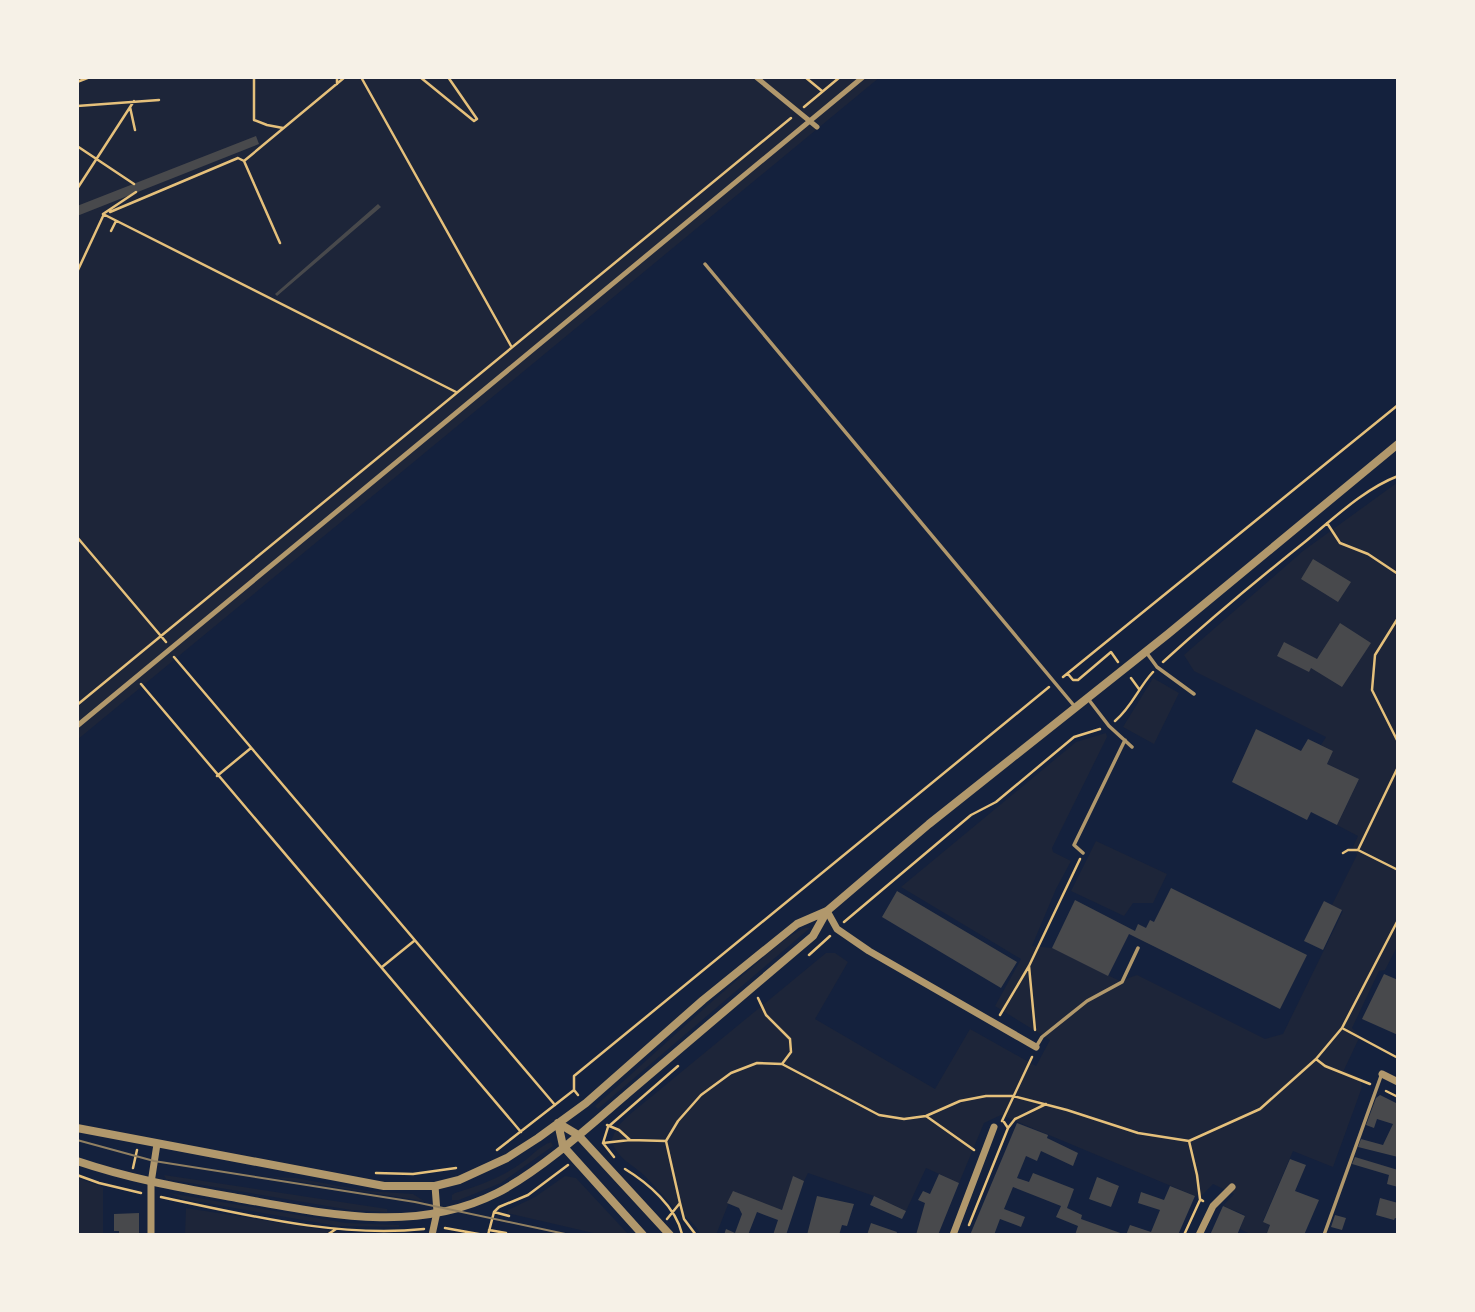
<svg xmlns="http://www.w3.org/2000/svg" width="1475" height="1312" viewBox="0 0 1475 1312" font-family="'PT Sans',sans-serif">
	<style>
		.green { fill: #1d2539 }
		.building { fill: #48494c }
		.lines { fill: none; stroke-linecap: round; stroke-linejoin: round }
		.path { stroke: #e5c07b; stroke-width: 2.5 }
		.service { stroke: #b1986c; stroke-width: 3.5 }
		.pedestrian { stroke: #b1986c; stroke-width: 5 }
		.minor { stroke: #b1986c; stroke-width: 7 }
		.tertiary { stroke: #b1986c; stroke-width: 8 }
		.tram { stroke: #918062; stroke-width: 2 }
	</style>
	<rect width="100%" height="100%" fill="#14213d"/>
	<path class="green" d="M77,77H880L77,740Z
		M1398,482V945L1385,970L1379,971L1352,1028L1360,1036L1344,1070L1360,1078L1362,1087L1333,1167L1293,1151L1263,1221L1270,1225L1266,1235H1252L1240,1229L1245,1215L1223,1206L1234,1194L1213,1184L1202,1195L1195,1196L1001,1115L984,1123L959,1183L926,1168L906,1211L874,1196L808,1173L804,1181L793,1177L782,1210L733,1192L716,1235H701C694,1221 682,1215 671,1204C662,1195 654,1185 645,1176C631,1163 620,1161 611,1141L617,1127L629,1115L826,953H835L848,962L815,1019L935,1089L970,1029L1036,1066L1050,1040L995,1006L1021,959L901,887L1076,742L1106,733L1107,737L1052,848L1053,852L1071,861L1056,889L1032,946L1052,948L1120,981L1137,975L1265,1039L1283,1034L1343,911L1332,905L1357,855L1353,847L1358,836L1337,825L1359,779L1327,764L1333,751L1321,745L1326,737L1194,671L1184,655L1303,551Z
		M1153,678L1179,693L1154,744L1123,727Z
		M1096,841L1167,874L1153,903H1133L1124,916L1071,891Z
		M805,928H810L598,1109L595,1106C647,1061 696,1014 749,970C766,956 784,937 805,928Z
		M551,1142L553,1146L501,1183L459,1200H452V1195L455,1193C478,1186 500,1178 520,1164C531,1157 539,1146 551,1142Z
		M164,1175L387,1209V1212L351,1210L166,1179Z
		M565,1176L576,1178L629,1235H602L507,1213L508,1210L535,1197Z
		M269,1177L296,1178L367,1191L413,1194L424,1201Z
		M77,1178L103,1187V1235H77Z
		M169,1193L346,1223L399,1225V1227L337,1226L183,1199Z
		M186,1208L357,1235H185Z"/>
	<path class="building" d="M256,136L259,144L77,216V206Z
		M378,204L381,207L277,296L275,294Z
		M1313,559L1351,582L1338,602L1301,579Z
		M1340,623L1371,643L1342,687L1311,668L1309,672L1277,656L1284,642L1317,659Z
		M1256,729L1301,751L1308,739L1333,751L1327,764L1359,779L1337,825L1311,812L1307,820L1232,782Z
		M1171,888L1307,955L1280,1009L1129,934L1108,976L1052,948L1075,900L1135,931L1138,924L1146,928L1150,920L1154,922Z
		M897,891L1017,962L1001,988L882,917Z
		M1324,901L1342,910L1323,950L1304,941Z
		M1384,974L1398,980L1396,993L1398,995V1035L1362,1019Z
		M1380,1095L1398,1104V1157L1358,1147L1361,1139L1383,1145L1393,1124L1377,1119L1374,1128L1366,1125L1376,1098Z
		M1017,1123L1048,1135L1047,1138L1078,1153L1073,1166L1041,1151L1037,1161L1026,1156L1017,1178L1029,1182L1033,1173L1074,1189L1067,1208L1082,1215L1081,1219L1126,1235L1130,1225L1151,1232L1160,1210L1138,1203L1141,1192L1164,1200L1170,1186L1195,1196L1178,1235H1075L1078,1226L1056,1217L1061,1206L1013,1187L1004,1209L1025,1217L1021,1227L1000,1219L994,1235H970Z
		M1355,1157L1398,1170V1187L1387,1184L1389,1175L1352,1164Z
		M1290,1159L1306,1165L1295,1191L1319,1200L1304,1235H1271L1267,1233L1270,1225L1263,1222Z
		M939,1174L959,1183L938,1235H916L925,1203L918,1200L923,1191L930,1194Z
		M793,1176L804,1181L786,1235H773L778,1220L757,1212L748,1235H724L726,1229L735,1233L742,1214L739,1208L727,1203L733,1191L782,1210Z
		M1097,1177L1119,1186L1111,1207L1089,1199Z
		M817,1196L854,1204L847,1226L842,1225L839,1235H807Z
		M874,1196L906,1211L902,1219L870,1205Z
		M1380,1198L1398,1203V1219L1395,1218L1394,1220L1376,1215Z
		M1223,1206L1245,1216L1237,1235H1210Z
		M139,1213V1235H119V1231H114V1214Z
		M1335,1215L1346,1218L1342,1230L1331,1227Z
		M871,1223L897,1232L896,1235H867Z"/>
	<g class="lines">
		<path class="path" d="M254,77V120L267,125L283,128
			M361,77L511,346
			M420,77L474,121L477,119L448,77
			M805,77L822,91
			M77,82L90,77
			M337,84V77
			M77,106L159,100
			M130,107L135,130
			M804,107L840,77
			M77,146L134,184
			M244,161L280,243
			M77,189L134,101
			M136,192L103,214L456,392
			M110,212L238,158L244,161L345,77
			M111,231L116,221
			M77,272L104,214
			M1327,523L1340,543L1368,554L1398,574
			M77,537L166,642
			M1398,618L1375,655L1372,690L1398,742
			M174,657L555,1105
			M1163,662C1209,620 1257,580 1306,541C1334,518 1364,489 1398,476
			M1068,674L1073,680H1078L1111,652L1118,662
			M1063,677L1398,405
			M1131,678L1139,689
			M141,684L521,1132
			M77,705L791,118
			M1115,721C1132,707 1138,688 1153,672
			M1398,767L1358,850L1398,870
			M217,776L251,748
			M1343,853L1348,850H1358
			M844,922L971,815L996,802L1074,737L1100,729
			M809,955L830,936
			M1029,966L1035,1030
			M382,967L414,941
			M758,998L766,1015L790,1039L791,1052L782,1064
			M1000,1015L1029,966L1080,859
			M1342,1028L1398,1058
			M1316,1059L1325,1066L1370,1084
			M1386,1091L1398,1097
			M578,1095L574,1090V1076L1049,687
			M926,1116L974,1150
			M1002,1121L1032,1057
			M607,1125L619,1130L630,1140
			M1008,1128L1015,1119L1046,1104
			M1189,1141L1197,1175L1200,1199L1203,1201
			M603,1143L608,1127L678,1066
			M603,1143L630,1140L666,1141
			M603,1143L614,1157
			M497,1150L574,1090
			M133,1168L137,1150
			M625,1169C648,1183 676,1207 682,1234
			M376,1173L413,1174L456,1168
			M77,1175L99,1183L141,1193
			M161,1197C247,1215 337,1238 424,1229
			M680,1203L684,1219L696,1235
			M494,1212L509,1216
			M667,1219L680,1203L666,1141L678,1121L701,1095L731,1073L757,1063L782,1064L879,1115L904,1119L926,1116L960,1101L986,1096H1013L1067,1110L1138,1133L1189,1141L1260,1109L1316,1059L1342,1028L1398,920
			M969,1225L1008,1128L1004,1122
			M445,1228L484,1235
			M489,1230L506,1233
			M327,1235L336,1229
			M488,1235L494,1212L499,1207L528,1195L568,1165
			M1184,1235L1200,1200"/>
		<path class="service" d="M705,264L1076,708
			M1146,652L1157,667L1194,694
			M1089,700L1109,726L1132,747
			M1083,853L1074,845L1125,740
			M1036,1047L1042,1037L1087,1001L1122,982L1138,948
			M1324,1235L1381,1076"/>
		<path class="pedestrian" d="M756,77L817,127
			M77,726L863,77"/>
		<path class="minor" d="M827,911L837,929L869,951L1036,1047
			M1382,1074L1398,1082
			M151,1235V1183L157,1144
			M432,1235L437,1212L435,1186
			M953,1235L994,1127
			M1199,1235L1213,1206L1232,1187"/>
		<path class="tertiary" d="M558,1123L578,1135L670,1235
			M558,1123L563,1146L643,1235
			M77,1128L384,1186H435L459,1180L507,1158L538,1138L586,1103L703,1000L797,924L827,911L929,824L1168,634L1398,444
			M77,1161C130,1179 182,1188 237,1198C323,1213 414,1235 497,1193C540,1171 590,1126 627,1094C689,1041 751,989 813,936L827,911"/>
		<path class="tram" d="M77,1140L154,1161L415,1202L570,1235"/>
	</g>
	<rect width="1475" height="1312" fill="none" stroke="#f6f1e7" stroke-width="158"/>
</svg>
